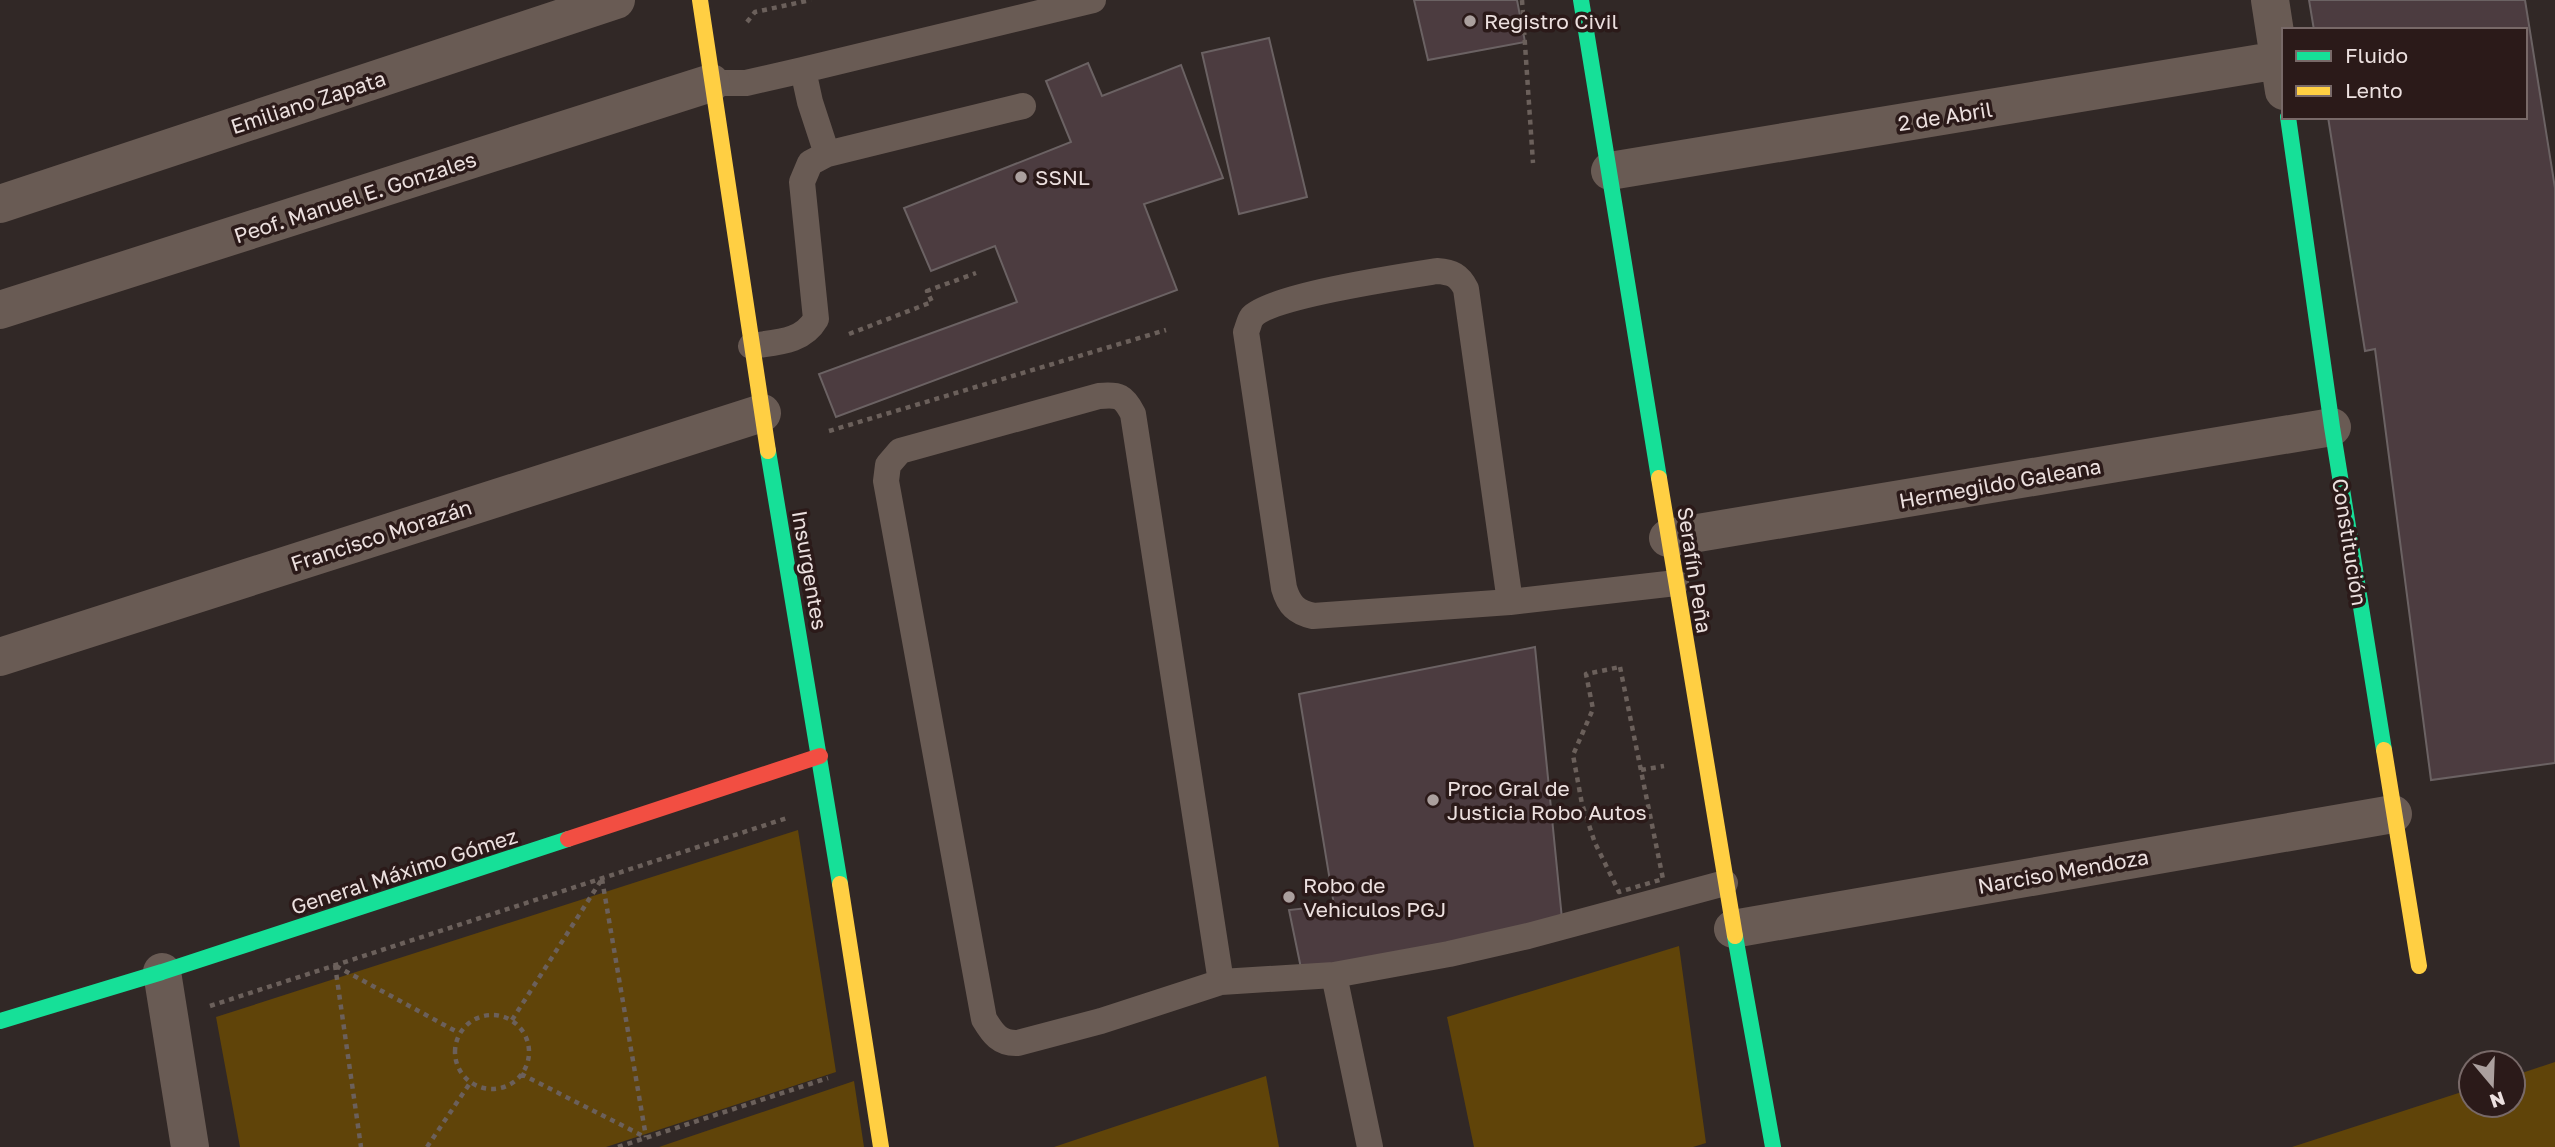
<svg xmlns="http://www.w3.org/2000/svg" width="2555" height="1147" viewBox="0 0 2555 1147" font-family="'Golos Text',sans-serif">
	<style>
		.green { fill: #604409 }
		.building { fill: #4c3c40; stroke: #6b6263; stroke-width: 2 }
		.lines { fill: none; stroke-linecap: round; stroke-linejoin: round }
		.path { stroke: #6b605b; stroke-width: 4.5; stroke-dasharray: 5 5; stroke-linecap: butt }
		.lane { stroke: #695b54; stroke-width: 26 }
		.street { stroke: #695b54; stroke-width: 38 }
		.fast { stroke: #16e098; stroke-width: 16 }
		.slow { stroke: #ffcf43; stroke-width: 16 }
		.jam { stroke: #f24e42; stroke-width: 16 }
		.poi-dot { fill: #aba09e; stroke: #2b1a19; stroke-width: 2.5 }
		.labels { text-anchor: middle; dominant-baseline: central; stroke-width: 7; stroke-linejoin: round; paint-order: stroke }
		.poi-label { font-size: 21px; fill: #ece0df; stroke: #2b1a19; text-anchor: start }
		.street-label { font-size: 21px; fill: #ece0df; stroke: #2b1a19 }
	</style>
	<rect width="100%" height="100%" fill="#312826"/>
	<path class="green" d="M798,830L836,1072L606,1147H240L216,1017Z
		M1679,946L1706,1143L1693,1147H1474L1447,1017Z
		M2555,1062V1147H2292L2471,1089V1105H2513V1076Z
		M1266,1076L1279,1147H1054Z
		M854,1081L864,1147H659Z"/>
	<path class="building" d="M1414,0H1517L1525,42L1428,60Z
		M2309,0H2525L2555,188V763L2431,780L2375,349L2365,351L2328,117H2525V30H2314Z
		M1269,38L1307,197L1239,214L1202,53Z
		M1088,63L1102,96L1181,65L1223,178L1144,204L1177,290L836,417L819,374L1017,302L995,246L931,271L904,208L1071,142L1046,81Z
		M1535,647L1562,919L1302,973L1289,910L1334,905L1299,694Z"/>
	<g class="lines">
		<path class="path" d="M1522,0L1533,163
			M747,22L755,12L811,0
			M849,334L932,302L927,291L976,273
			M829,431L1166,330
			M1620,667L1663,879L1619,892L1595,843L1582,804L1573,755L1593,709L1586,674Z
			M1641,770L1664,766
			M602,879L646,1137
			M335,965L361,1147
			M336,966L459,1033
			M210,1006L787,818
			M455 1052a37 37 0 1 1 74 0a37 37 0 1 1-74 0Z
			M512,1020L602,879
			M521,1074L645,1137
			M427,1147L470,1083
			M618,1147L828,1078"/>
		<path class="lane" d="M803,70L1093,0
			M711,83H746L803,70L810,102L827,154
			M751,346C776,342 802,343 816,319L802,182L810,163L827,154L1023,106
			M1510,602L1466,289C1459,275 1452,272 1437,271C1405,276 1270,296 1252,317C1249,321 1248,328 1246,332L1284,588C1289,605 1296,612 1313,616L1510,602L1676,583
			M1334,975L1370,1147
			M1221,982L1133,414C1124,396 1119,394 1099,396L900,451L888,465L886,481L984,1019C993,1034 1000,1044 1018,1043L1101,1021L1221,982L1334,975L1449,954L1528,936L1725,883"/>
		<path class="street" d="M2270,0L2284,91
			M1610,171L2279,60
			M0,204L616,0
			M0,310L711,83
			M1668,538L2332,427
			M0,657L762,413
			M1733,929L2393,814
			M162,972L190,1147"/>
		<path class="fast" d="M1581,0L1659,478
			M2288,117L2332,427L2384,750
			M768,451L840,884
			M1735,936L1773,1147
			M0,1021L162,972L568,839"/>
		<path class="slow" d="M700,0L768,451
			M1659,478L1735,936
			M2384,750L2419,966
			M840,884L881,1147"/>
		<path class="jam" d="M568,839L820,756"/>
	</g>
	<g class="poi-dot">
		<circle cx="1470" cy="21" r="7"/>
		<circle cx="1021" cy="177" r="7"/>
		<circle cx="1433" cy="800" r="7"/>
		<circle cx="1289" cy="897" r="7"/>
	</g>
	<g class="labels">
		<g class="poi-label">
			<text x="1484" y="21">Registro Civil</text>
			<text x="1035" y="177">SSNL</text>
			<text x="1447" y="788">Proc Gral de<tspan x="1447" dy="24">Justicia Robo Autos</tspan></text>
			<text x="1303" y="885">Robo de<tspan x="1303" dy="24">Vehiculos PGJ</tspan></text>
		</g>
		<g class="street-label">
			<text transform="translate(308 102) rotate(-18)">Emiliano Zapata</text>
			<text transform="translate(1945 116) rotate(-9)">2 de Abril</text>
			<text transform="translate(355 197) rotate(-18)">Peof. Manuel E. Gonzales</text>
			<text transform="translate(2000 483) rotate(-10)">Hermegildo Galeana</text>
			<text transform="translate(381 535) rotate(-18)">Francisco Morazán</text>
			<text transform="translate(2350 542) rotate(81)">Constitución</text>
			<text transform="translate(810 570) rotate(80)">Insurgentes</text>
			<text transform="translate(1695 570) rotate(81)">Serafín Peña</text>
			<text transform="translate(404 871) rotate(-18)">General Máximo Gómez</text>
			<text transform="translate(2063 871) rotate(-10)">Narciso Mendoza</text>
		</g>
	</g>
	<rect x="2282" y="28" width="245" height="91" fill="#2b1a19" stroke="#786968" stroke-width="2"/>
	<rect x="2296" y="51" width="35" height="10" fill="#16e098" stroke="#786968" stroke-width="2"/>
	<text x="2345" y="63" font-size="21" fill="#ece0df">Fluido</text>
	<rect x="2296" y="86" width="35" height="10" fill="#ffcf43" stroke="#786968" stroke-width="2"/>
	<text x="2345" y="98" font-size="21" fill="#ece0df">Lento</text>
	<g transform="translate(2492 1084) rotate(161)"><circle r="33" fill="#2b1a19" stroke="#786968" stroke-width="2"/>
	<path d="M0-5L12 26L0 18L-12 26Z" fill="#aba09e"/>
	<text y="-10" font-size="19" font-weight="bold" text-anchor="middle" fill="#ece0df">N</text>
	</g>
</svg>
